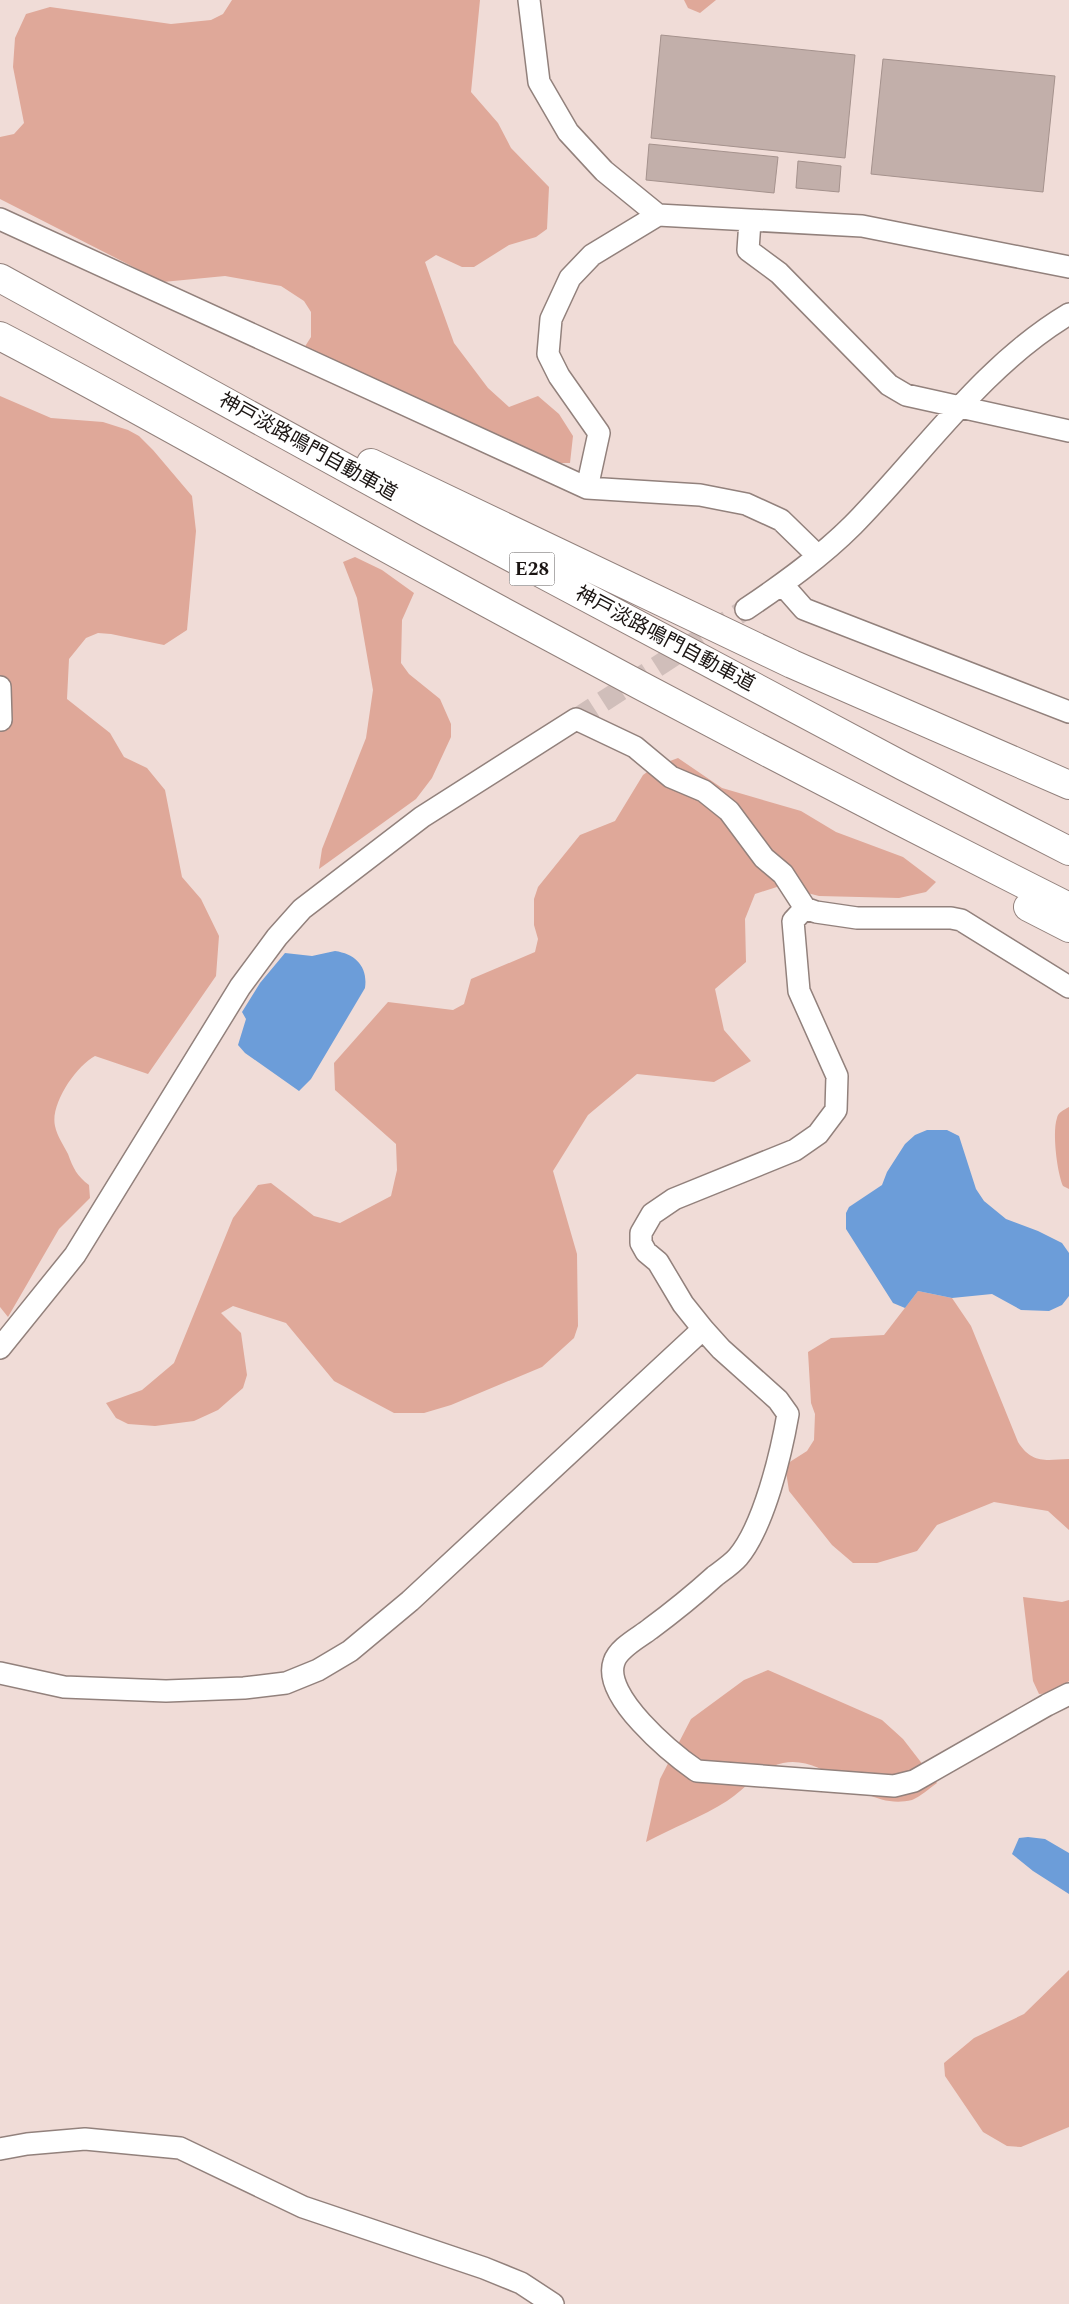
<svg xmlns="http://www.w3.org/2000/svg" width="1069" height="2304" viewBox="0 0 1069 2304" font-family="Spectral,'Noto Sans JP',serif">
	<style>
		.green { fill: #dfa899 }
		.water { fill: #6c9dd9 }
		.building { fill: #c2afaa; stroke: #a5928d }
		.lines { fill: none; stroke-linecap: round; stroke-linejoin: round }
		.minor-tunnel { stroke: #d0beba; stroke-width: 21; stroke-dasharray: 21 11; stroke-linecap: butt }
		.minor-casing { stroke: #92817c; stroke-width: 24 }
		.highway-casing { stroke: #92817c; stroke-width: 30 }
		.minor { stroke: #fff; stroke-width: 21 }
		.highway { stroke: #fff; stroke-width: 28 }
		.labels { text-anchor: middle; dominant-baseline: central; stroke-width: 4.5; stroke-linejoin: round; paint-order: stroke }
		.shield { fill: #fff; stroke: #5f5b5a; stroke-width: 1 }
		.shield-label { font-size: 19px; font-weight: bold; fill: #1b1513 }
		.street-label { font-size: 20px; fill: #1b1513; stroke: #fff }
	</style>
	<rect width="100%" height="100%" fill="#f0dcd7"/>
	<path class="green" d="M232,0H480L471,92L498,123L511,148L549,187L547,229L536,237L509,245L474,267H462L436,255L425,262L454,343L488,388L509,407L538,396L559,414L573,436L570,463H544L304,348L311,337V312L304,301L281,286L225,276L163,282L0,199V137L14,134L24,123L13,67L15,38L26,14L50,7L171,24L211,20L223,14Z
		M684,0H716L700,13L688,8Z
		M0,396L51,418L103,422L128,430L139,436L153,450L192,496L196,531L187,630L164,645L111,634L98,633L86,638L69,659L67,699L110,733L124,757L147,768L165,790L182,877L201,899L219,936L216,976L148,1074L95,1056C76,1066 50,1104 55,1126C57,1136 64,1146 68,1154C73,1168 77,1176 89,1185L90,1198L59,1229L8,1317L0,1307Z
		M355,557L382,570L414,593L402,620L401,663L409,674L440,699L451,724V737L432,778L416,799L319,869L322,849L366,738L373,690L357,598L343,562Z
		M678,758L722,788L801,811L836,832L903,857L936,882L926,892L899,898L819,896L780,886L755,894L745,919L746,962L715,989L724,1030L751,1061L714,1082L637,1074L588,1115L553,1171L577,1254L578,1326L574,1338L542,1367L451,1405L424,1413H394L334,1381L286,1323L233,1306L221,1313L241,1333L247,1375L243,1388L218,1410L194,1421L155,1426L128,1424L116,1418L106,1403L142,1390L174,1363L233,1218L258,1185L271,1183L314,1216L340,1223L391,1196L397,1170L396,1144L335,1090L334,1063L388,1002L453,1010L464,1004L471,979L535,952L538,939L534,925V899L538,887L580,835L615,821L643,775L654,767Z
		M1069,1107V1189L1063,1186C1057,1172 1052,1132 1057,1118C1058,1112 1064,1110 1069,1107Z
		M918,1291L952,1298L971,1326L1018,1442C1032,1464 1045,1460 1069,1459V1530L1048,1511L994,1502L937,1525L917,1551L877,1563H853L832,1545L789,1491L785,1465L807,1451L814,1440L815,1414L811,1403L808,1352L831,1338L884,1335Z
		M1023,1597L1062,1602L1069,1600V1681L1054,1693L1039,1694L1033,1681Z
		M768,1670L882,1720L903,1739L937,1783C930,1788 920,1797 912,1800C861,1812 829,1754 783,1763C761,1767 746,1789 727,1801C702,1817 672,1828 646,1842L660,1779L691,1719L744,1680Z
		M1069,1970V2127L1021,2147L1007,2146L983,2132L945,2076L944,2063L974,2038L1024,2014Z"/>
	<path class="water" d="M335,951C356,954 368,967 365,988L311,1079L299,1091L245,1053L238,1045L246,1019L242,1012L260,983L285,953L312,956Z
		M927,1130H947L959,1136L976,1189L984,1201L1006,1219L1038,1231L1062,1243L1069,1253V1296L1062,1305L1049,1311L1021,1310L992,1294L952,1298L918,1291L905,1308L893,1303L846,1229V1213L849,1207L882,1185L887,1172L905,1144L915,1135Z
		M1028,1837L1045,1839L1069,1853V1894L1033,1871L1012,1854L1019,1838Z"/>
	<path class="building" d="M661,35L855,55L845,158L651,138Z
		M883,59L1055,76L1043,192L871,174Z
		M649,144L778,157L774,193L646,180Z
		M798,161L841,166L839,192L796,188Z"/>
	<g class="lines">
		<path class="minor-tunnel" d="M576,719L746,609"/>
		<defs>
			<path id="minor" d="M529,0L539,82L568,132L604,171L658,215L862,226L1069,267
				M0,219L587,488L700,495L746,504L781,520L818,556
				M750,221L748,250L779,273L889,385L906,395L1069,431
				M587,488L599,433L559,376L548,354L551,319L570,278L592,255L658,215
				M782,584L804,609L1069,712
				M746,609C783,584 821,557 853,525C923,454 982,366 1069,314
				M0,687L1,720
				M805,908L793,921L799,991L837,1076L836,1110L818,1134L795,1150L674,1199L652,1214L641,1233V1243L646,1252L658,1262L683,1304L703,1329L721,1349L778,1400L788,1414C781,1454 764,1526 738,1557C732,1564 723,1570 715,1576C694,1595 673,1612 650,1629C640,1637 618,1648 614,1662C602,1696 671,1753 697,1771L894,1786L914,1781L1047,1705L1069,1694
				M0,1348L75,1255L240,987L277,937L302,909L422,817L576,719L635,747L671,777L704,791L729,811L764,858L783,874L805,908L816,912L857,918H951L961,920L1069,987
				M0,1673L64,1687L166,1691L244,1688L286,1683L318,1670L350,1651L410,1601L703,1329
				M0,2149L27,2144L85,2139L180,2148L303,2207L484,2268L521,2283L553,2304"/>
			<path id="highway" d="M0,278L428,513L903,766L1069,851
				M0,336C150,414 295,499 443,579C650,692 858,801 1069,907
				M371,463L792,664L1069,785
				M1028,907L1069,928"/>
		</defs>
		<use href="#minor" class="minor-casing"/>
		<use href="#highway" class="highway-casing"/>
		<use href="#minor" class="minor"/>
		<use href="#highway" class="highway"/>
	</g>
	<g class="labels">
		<rect class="shield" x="509.5" y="552.5" width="45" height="33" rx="4"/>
		<g class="shield-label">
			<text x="532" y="569">E28</text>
		</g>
		<g class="street-label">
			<text transform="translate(308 447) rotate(29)">神戸淡路鳴門自動車道</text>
			<text transform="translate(665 639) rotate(28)">神戸淡路鳴門自動車道</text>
		</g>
	</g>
</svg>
